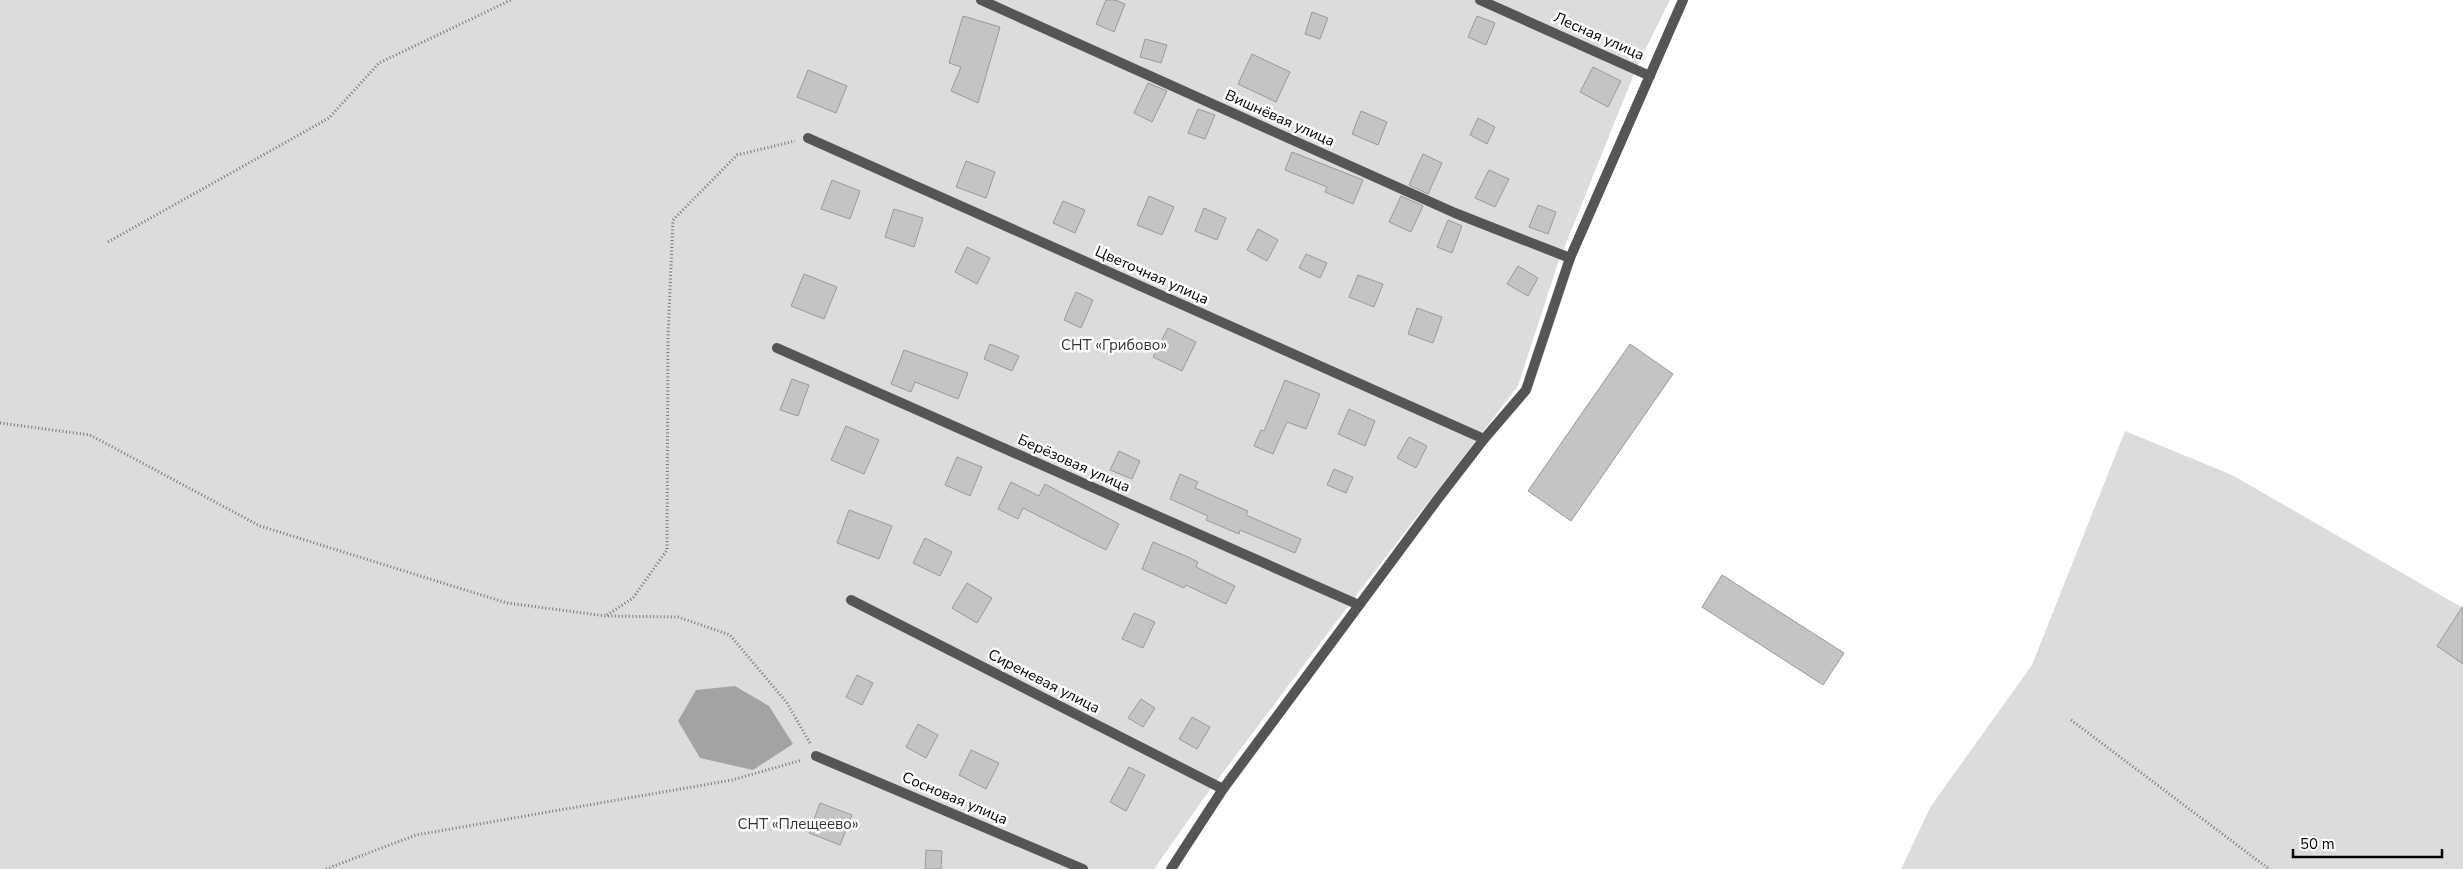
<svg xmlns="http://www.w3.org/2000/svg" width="2463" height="869" viewBox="0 0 2463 869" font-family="'Nunito Sans',sans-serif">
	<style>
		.green { fill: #dcdcdc }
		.water { fill: #a3a3a3 }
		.building { fill: #c4c4c4; stroke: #999 }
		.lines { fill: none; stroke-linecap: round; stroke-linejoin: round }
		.path { stroke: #777; stroke-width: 3; stroke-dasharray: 1 2.5; stroke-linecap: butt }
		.service { stroke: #555; stroke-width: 10 }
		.minor { stroke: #555; stroke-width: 10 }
		.labels { text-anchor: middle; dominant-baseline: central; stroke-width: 5; stroke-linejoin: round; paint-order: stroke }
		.street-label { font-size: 15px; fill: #000; stroke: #fff }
		.park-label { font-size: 15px; fill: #333; stroke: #fff }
	</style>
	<rect width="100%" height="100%" fill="#fff"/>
	<path class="green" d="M0,0H1670L1638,64L1557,266L1518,386L1361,589L1209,791L1154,869H0Z
		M2125,431L2232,475L2463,608V869H1901L1931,806L2032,665Z"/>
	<path class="water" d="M735,686L769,706L793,744L753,770L700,758L678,721L696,690Z"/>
	<path class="building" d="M1106,0H1115L1125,4L1114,32L1096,24Z
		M1312,12L1328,18L1320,39L1305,34Z
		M963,16L1000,27L978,103L951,91L961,67L949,63Z
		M1477,16L1495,23L1486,45L1468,37Z
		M1145,39L1167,45L1161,63L1140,57Z
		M1252,54L1290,72L1276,102L1238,84Z
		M1593,67L1621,81L1608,107L1580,92Z
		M808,70L847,86L836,113L797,97Z
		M1148,83L1167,91L1152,122L1134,113Z
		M1198,109L1215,115L1205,139L1188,133Z
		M1361,111L1387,122L1378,145L1352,134Z
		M1478,118L1495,127L1487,144L1470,135Z
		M1292,152L1363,180L1353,204L1325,192L1327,187L1285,170Z
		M1423,154L1442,163L1428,194L1409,185Z
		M966,161L995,172L986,198L956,187Z
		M1489,170L1509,179L1495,207L1475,198Z
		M832,180L860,191L850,219L821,209Z
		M1149,196L1174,207L1162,235L1137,225Z
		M1401,196L1423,206L1411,232L1389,222Z
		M1063,201L1085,210L1075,233L1053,223Z
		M1538,205L1556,212L1548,234L1529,227Z
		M1204,208L1226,218L1217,240L1195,231Z
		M894,209L923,218L914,247L885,237Z
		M1448,220L1462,226L1452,253L1437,247Z
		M1258,229L1278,240L1267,261L1247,250Z
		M967,247L990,258L977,284L955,272Z
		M1306,254L1327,263L1320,278L1299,268Z
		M1518,266L1538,278L1528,296L1507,284Z
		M804,274L837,287L824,319L791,306Z
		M1358,275L1383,284L1374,307L1349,297Z
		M1076,292L1093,300L1081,328L1064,320Z
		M1417,308L1442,317L1433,343L1408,334Z
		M1168,328L1196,342L1182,371L1153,357Z
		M990,344L1019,356L1012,371L984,359Z
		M1630,344L1673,374L1571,521L1528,491Z
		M904,350L968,373L958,399L915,382L911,392L891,384Z
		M792,379L809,385L798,416L780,410Z
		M1285,380L1320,394L1306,429L1287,422L1273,454L1254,446L1261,430L1264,431Z
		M1349,409L1375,421L1365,446L1338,434Z
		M846,426L879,440L864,474L831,460Z
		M1409,437L1427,446L1416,468L1397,458Z
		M1119,451L1140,461L1132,479L1110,470Z
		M957,457L982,467L970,496L945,485Z
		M1334,469L1353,477L1346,493L1327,485Z
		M1180,474L1198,482L1195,488L1248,511L1246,515L1301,539L1295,553L1240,530L1239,534L1206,520L1208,516L1170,499Z
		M1011,482L1039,496L1045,484L1119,524L1106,550L1023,508L1018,519L998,509Z
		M849,510L892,526L879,559L837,543Z
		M925,538L952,552L940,576L913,563Z
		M1153,542L1188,557L1198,562L1196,567L1235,586L1226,604L1186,585L1184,588L1142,569Z
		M1722,575L1844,653L1823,685L1702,607Z
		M967,583L992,598L977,623L952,608Z
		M2463,606V664L2437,646Z
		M1134,613L1155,622L1143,648L1122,639Z
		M857,675L873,683L862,705L846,697Z
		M1141,699L1155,708L1143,727L1128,718Z
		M1192,717L1210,727L1197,749L1179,739Z
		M918,724L938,735L926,758L906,747Z
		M971,750L999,763L986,789L959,775Z
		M1129,767L1145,775L1126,811L1110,802Z
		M820,803L852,815L840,845L809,833Z
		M926,850L942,851L941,869H925Z"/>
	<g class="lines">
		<path class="path" d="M108,242L329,118L379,63L511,0
			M0,423L90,435L260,526L507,603L606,616L678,617L730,635L787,703L810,743
			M607,615L633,598L667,550L668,337L673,220L737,155L795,141
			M2071,720L2269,869
			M326,869L416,835L732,780L802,760"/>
		<path class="service" d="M981,0L1455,213L1570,258
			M1480,0L1650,76
			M808,138L1484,439
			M777,348L1359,605
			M851,600L1223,789"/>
		<path class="minor" d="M816,756L1083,869
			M1171,869L1223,789L1437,500L1484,439L1526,390L1570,258L1683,0"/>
	</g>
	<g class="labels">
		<g class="street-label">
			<text transform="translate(1599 36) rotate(24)">Лесная улица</text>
			<text transform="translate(1280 118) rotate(24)">Вишнёвая улица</text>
			<text transform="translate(1152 275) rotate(24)">Цветочная улица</text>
			<text transform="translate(1074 463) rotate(24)">Берёзовая улица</text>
			<text transform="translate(1044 681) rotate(27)">Сиреневая улица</text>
			<text transform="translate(955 798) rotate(23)">Сосновая улица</text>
		</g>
		<g class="park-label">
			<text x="1114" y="345">СНТ «Грибово»</text>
			<text x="798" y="824">СНТ «Плещеево»</text>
		</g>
	</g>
	<path d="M2293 849v8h149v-8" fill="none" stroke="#000000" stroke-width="2.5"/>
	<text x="2300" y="849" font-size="15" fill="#000000" stroke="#ffffff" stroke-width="4" paint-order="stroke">50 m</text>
</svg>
